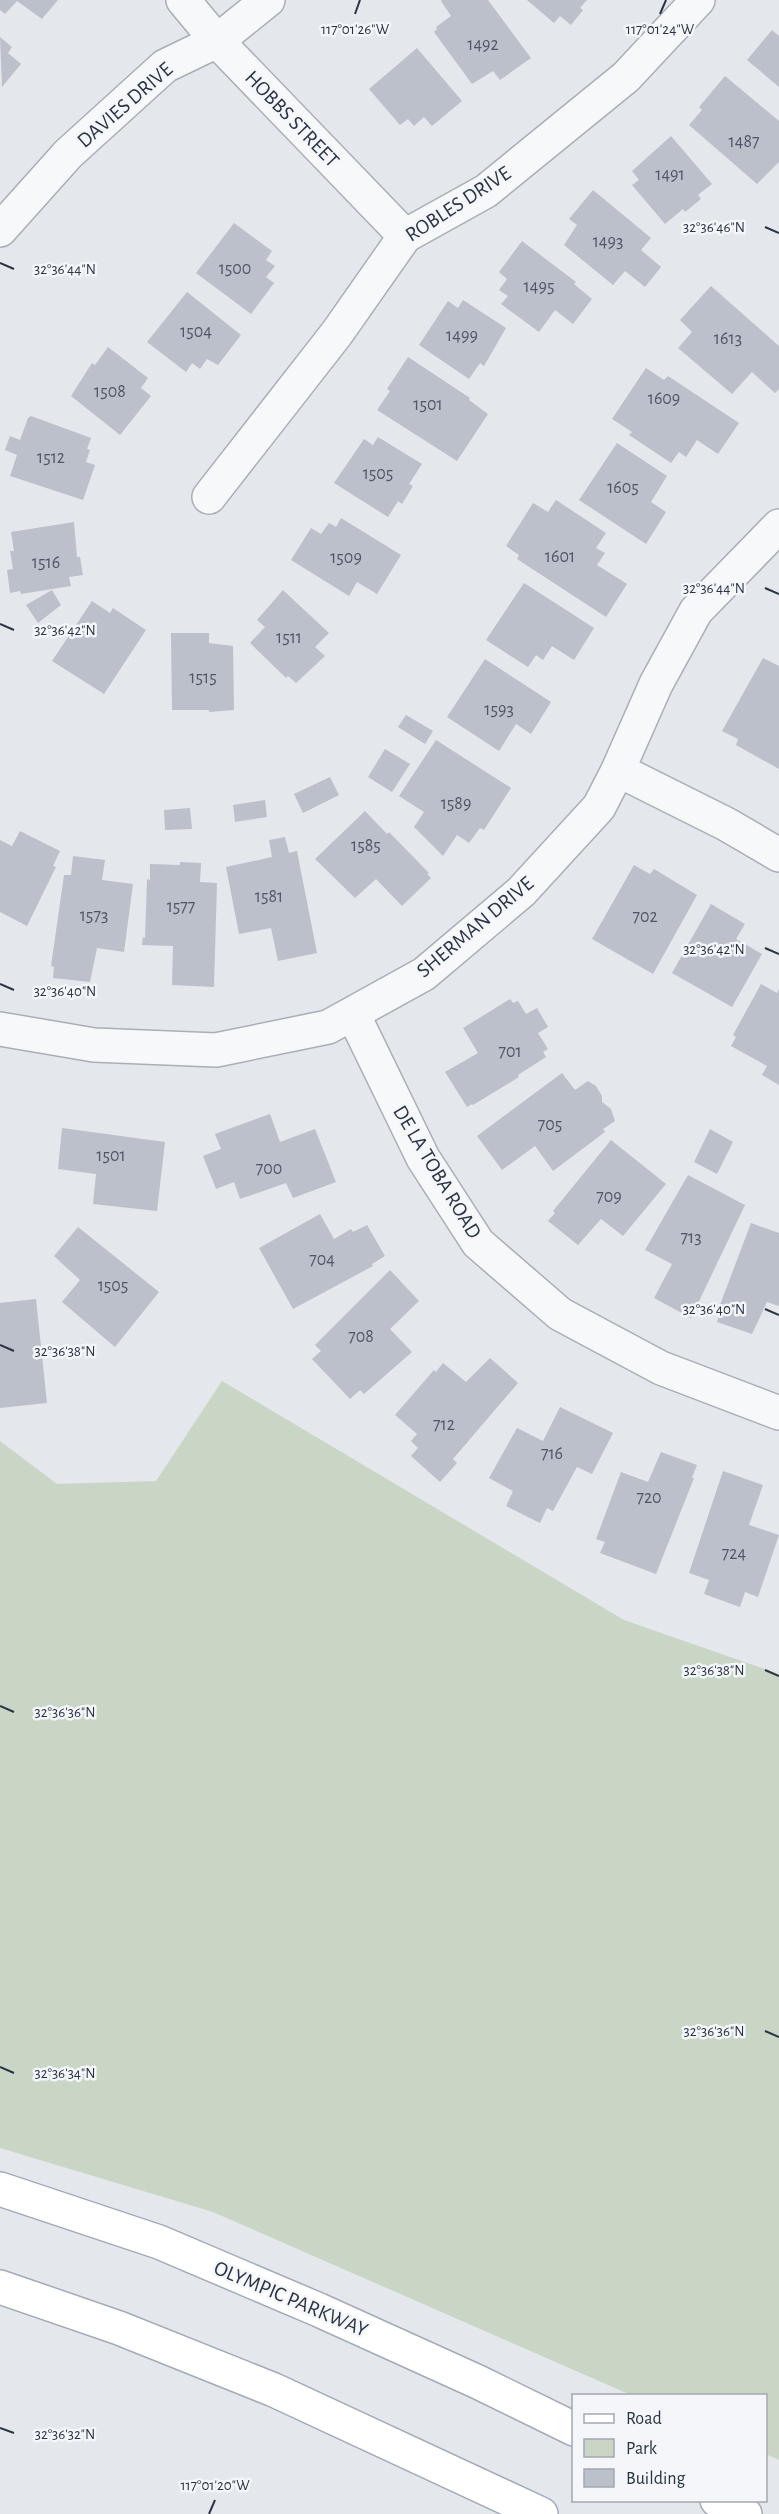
<svg xmlns="http://www.w3.org/2000/svg" width="779" height="2514" viewBox="0 0 779 2514" font-family="'Alegreya Sans',sans-serif">
	<style>
		.green { fill: #c9d6c5 }
		.building { fill: #bbc0ca }
		.lines { fill: none; stroke-linecap: round; stroke-linejoin: round }
		.street-casing { stroke: #a9aeb7; stroke-width: 36 }
		.primary-casing { stroke: #a3abb8; stroke-width: 36 }
		.street { stroke: #f7f8fa; stroke-width: 33 }
		.primary { stroke: #fff; stroke-width: 33 }
		.ticks { fill: none; stroke: #2b3445; stroke-width: 2 }
		.labels { text-anchor: middle; dominant-baseline: central; stroke-width: 5; stroke-linejoin: round; paint-order: stroke }
		.number-label { font-size: 18px; fill: #4f5766 }
		.street-label { font-size: 21px; fill: #2b3445; stroke: #f4f6f9 }
		.ticks-label { font-size: 15px; text-anchor: middle; fill: #2b3445; stroke: #f4f6f9; stroke-width: 5; stroke-linejoin: round; paint-order: stroke }
	</style>
	<rect width="100%" height="100%" fill="#e4e7ec"/>
	<path class="green" d="M222,1381L624,1620L779,1674V2460L766,2454V2396L631,2395L213,2212L0,2148V1441L57,1484L156,1481Z"/>
	<path class="building" d="M0,0H58L42,19L17,1L5,14L0,10Z
		M442,0H488L531,58L500,80L493,71L472,84L434,32L437,29L436,27L451,16L441,1Z
		M527,0H587L580,8L583,10L571,25L560,16L554,23Z
		M772,30L779,36V87L747,60Z
		M0,37L12,47L8,53L21,64L2,87Z
		M417,48L462,101L432,126L424,117L414,126L408,119L400,125L369,89Z
		M725,76L779,121V162L757,184L689,125L702,110L699,107Z
		M671,136L712,184L698,195L701,199L685,212L683,209L665,224L632,185L639,180L632,171Z
		M593,190L651,238L641,250L661,267L645,287L625,271L613,285L564,245L577,225L569,219Z
		M234,223L272,251L266,260L275,266L266,277L274,283L251,314L196,273Z
		M522,241L576,282L574,284L592,299L573,324L555,310L539,332L501,304L508,296L499,290L507,279L499,272Z
		M711,286L779,346V389L775,393L752,372L732,394L678,348L692,332L680,320Z
		M187,292L241,335L218,365L207,359L200,369L192,363L186,372L147,342Z
		M463,300L506,328L484,366L480,363L469,379L419,345L448,301L458,308Z
		M108,347L148,378L141,388L151,396L120,435L71,396L92,363L95,365Z
		M408,357L470,398L469,400L488,414L457,461L377,410L390,391L387,389Z
		M646,368L664,380L668,376L739,423L718,454L697,440L686,457L679,452L671,463L629,435L632,432L612,419Z
		M31,416L91,438L87,449L90,450L86,462L95,465L83,500L10,476L17,455L5,450L10,436L20,440L28,418Z
		M378,437L422,464L409,484L413,486L402,504L398,501L388,517L334,483L364,439L373,445Z
		M617,443L667,476L651,502L666,512L646,544L579,500Z
		M556,500L606,533L596,548L605,553L597,565L627,584L606,617L517,559L519,555L506,546L533,503L548,512Z
		M341,518L401,555L377,594L357,582L349,596L291,560L311,528L321,534L329,523L336,527Z
		M74,522L77,557H80L83,575L69,577L71,586L21,594L20,591L10,593L7,570L13,569L10,551H14L11,532Z
		M524,583L594,628L574,660L552,646L543,660L536,655L528,667L486,640Z
		M52,590L61,605L38,623L26,605Z
		M283,590L329,633L315,647L325,656L296,683L288,676L286,678L250,643L265,627L257,620Z
		M92,601L110,613L113,608L146,630L104,694L52,661Z
		M171,633H209V643L233,646L234,710L209,712V710H172Z
		M763,658L779,666V769L736,745L738,739L722,731Z
		M485,659L551,702L531,734L516,724L499,751L447,717Z
		M406,715L433,731L425,744L398,727Z
		M436,740L511,788L484,830L480,828L469,843L457,835L443,856L414,827L424,812L399,796Z
		M385,749L410,764L392,792L368,777Z
		M330,777L339,795L303,813L294,794Z
		M265,800L267,817L235,822L233,805Z
		M190,808L192,829L165,830L164,810Z
		M365,811L387,834L389,832L429,873L427,874L431,878L402,906L376,879L355,898L315,859Z
		M20,831L60,851L53,866L56,867L27,926L0,912V840L12,846Z
		M285,837L289,853L297,851L317,953L278,961L271,928L239,934L226,867L272,857L269,840Z
		M73,856L105,860L102,880L133,884L124,952L97,948L90,982L53,978L54,967L51,966L64,875H71Z
		M180,862L201,863L200,882L217,883L214,987L172,985L173,946L142,945L143,937L145,938L147,879L150,880V864L180,865Z
		M634,865L650,874L654,869L697,895L653,974L592,939Z
		M711,904L745,924L736,939L762,954L732,1007L672,973Z
		M761,984L777,993L779,989V1085L762,1075L767,1066L731,1046L736,1037L733,1035Z
		M510,999L513,1003L518,1001L526,1014L537,1008L548,1027L538,1033L548,1049L543,1052L546,1057L518,1075L519,1077L473,1105L472,1104L467,1107L445,1072L478,1053L463,1028Z
		M562,1073L575,1090L588,1081L596,1086L602,1096V1102L611,1109L615,1121L603,1129L605,1132L553,1171L535,1146L502,1170L477,1136Z
		M270,1114L280,1142L315,1129L336,1182L293,1198L286,1183L240,1199L234,1182L216,1189L203,1156L221,1149L215,1134Z
		M62,1128L165,1142L157,1211L93,1204L96,1174L58,1169Z
		M710,1129L733,1142L717,1174L694,1162Z
		M611,1140L666,1184L623,1236L601,1219L578,1245L548,1221L555,1213L553,1211Z
		M688,1175L745,1205L691,1318L654,1298L672,1264L645,1250Z
		M320,1214L334,1239L351,1229L353,1232L367,1225L385,1256L372,1264L373,1266L293,1309L259,1248Z
		M751,1223L779,1233V1306L767,1302L752,1334L717,1322L721,1311L718,1310Z
		M78,1227L159,1292L115,1347L62,1302L80,1280L54,1256Z
		M390,1270L419,1301L390,1329L412,1352L364,1394L360,1390L350,1399L312,1359L321,1351L315,1345Z
		M36,1299L47,1403L0,1408V1303Z
		M490,1358L518,1383L453,1459L457,1463L440,1482L411,1456L418,1448L411,1441L417,1434L395,1415L434,1370L436,1372L443,1363L466,1382Z
		M560,1407L613,1433L592,1474L577,1467L553,1511L547,1508L540,1523L506,1506L513,1491L489,1478L517,1428L543,1441Z
		M661,1452L697,1465L692,1478H694L656,1574L600,1553L605,1542L596,1539L621,1472L648,1482Z
		M723,1471L763,1485L749,1525L779,1535L758,1597L745,1592L740,1607L704,1594L709,1580L689,1573Z"/>
	<g class="lines">
		<defs>
			<path id="street" d="M183,0L217,41L405,236
				M0,230L68,154L165,66L217,41L268,0
				M209,497L337,333L405,236L486,191L626,77L698,0
				M618,770L726,824L779,855
				M353,1014L423,1158L478,1243L560,1314L661,1368L779,1413
				M0,1029L94,1045L216,1050L328,1027L424,974L521,892L599,807L618,770L656,684L696,611L779,526"/>
			<path id="primary" d="M0,2189L159,2242L319,2310L478,2382L574,2429
				M0,2287L119,2328L274,2390L541,2514
				M717,2500L745,2514"/>
		</defs>
		<use href="#street" class="street-casing"/>
		<use href="#primary" class="primary-casing"/>
		<use href="#street" class="street"/>
		<use href="#primary" class="primary"/>
	</g>
	<path class="ticks" d="M355,14L360,0M660,14L666,0M765,227L779,233M0,263L14,269M765,588L779,594M0,624L14,630M765,948L779,954M0,984L14,990M765,1309L779,1315M0,1345L14,1351M765,1670L779,1676M0,1706L14,1712M765,2031L779,2037M0,2067L14,2073M0,2428L14,2433M209,2514L215,2500"/>
	<g class="labels">
		<g class="number-label">
			<text x="483" y="45">1492</text>
			<text x="744" y="142">1487</text>
			<text x="670" y="175">1491</text>
			<text x="608" y="242">1493</text>
			<text x="235" y="269">1500</text>
			<text x="539" y="287">1495</text>
			<text x="196" y="332">1504</text>
			<text x="462" y="336">1499</text>
			<text x="728" y="339">1613</text>
			<text x="110" y="392">1508</text>
			<text x="664" y="399">1609</text>
			<text x="428" y="405">1501</text>
			<text x="51" y="458">1512</text>
			<text x="378" y="474">1505</text>
			<text x="623" y="488">1605</text>
			<text x="560" y="557">1601</text>
			<text x="346" y="558">1509</text>
			<text x="46" y="563">1516</text>
			<text x="289" y="638">1511</text>
			<text x="203" y="678">1515</text>
			<text x="499" y="710">1593</text>
			<text x="456" y="804">1589</text>
			<text x="366" y="846">1585</text>
			<text x="269" y="897">1581</text>
			<text x="181" y="907">1577</text>
			<text x="94" y="916">1573</text>
			<text x="645" y="917">702</text>
			<text x="510" y="1052">701</text>
			<text x="550" y="1125">705</text>
			<text x="111" y="1156">1501</text>
			<text x="269" y="1169">700</text>
			<text x="609" y="1197">709</text>
			<text x="691" y="1238">713</text>
			<text x="322" y="1260">704</text>
			<text x="113" y="1286">1505</text>
			<text x="361" y="1337">708</text>
			<text x="444" y="1425">712</text>
			<text x="552" y="1454">716</text>
			<text x="649" y="1498">720</text>
			<text x="734" y="1554">724</text>
		</g>
		<g class="street-label">
			<text transform="translate(125 105) rotate(-41)">DAVIES DRIVE</text>
			<text transform="translate(292 119) rotate(46)">HOBBS STREET</text>
			<text transform="translate(458 204) rotate(-33)">ROBLES DRIVE</text>
			<text transform="translate(475 927) rotate(-40)">SHERMAN DRIVE</text>
			<text transform="translate(437 1172) rotate(59)">DE LA TOBA ROAD</text>
			<text transform="translate(291 2299) rotate(23)">OLYMPIC PARKWAY</text>
		</g>
	</g>
	<g class="ticks-label">
		<text x="355" y="34">117°01'26"W</text>
		<text x="660" y="34">117°01'24"W</text>
		<text x="714" y="232">32°36'46"N</text>
		<text x="65" y="274">32°36'44"N</text>
		<text x="714" y="593">32°36'44"N</text>
		<text x="65" y="635">32°36'42"N</text>
		<text x="714" y="954">32°36'42"N</text>
		<text x="65" y="996">32°36'40"N</text>
		<text x="714" y="1314">32°36'40"N</text>
		<text x="65" y="1356">32°36'38"N</text>
		<text x="714" y="1675">32°36'38"N</text>
		<text x="65" y="1717">32°36'36"N</text>
		<text x="714" y="2036">32°36'36"N</text>
		<text x="65" y="2078">32°36'34"N</text>
		<text x="65" y="2439">32°36'32"N</text>
		<text x="215" y="2490">117°01'20"W</text>
	</g>
	<rect x="572" y="2394" width="195" height="108" fill="#f4f6f9" stroke="#a4a8b1" stroke-width="1.5"/>
	<rect x="584" y="2414" width="30" height="9" fill="#ffffff" stroke="#a4a8b1" stroke-width="1.5"/>
	<text x="626" y="2424" font-size="18" fill="#2b3445">Road</text>
	<rect x="584" y="2439" width="30" height="18" fill="#c9d6c5" stroke="#a4a8b1" stroke-width="1.5"/>
	<text x="626" y="2454" font-size="18" fill="#2b3445">Park</text>
	<rect x="584" y="2469" width="30" height="18" fill="#bbc0ca" stroke="#a4a8b1" stroke-width="1.5"/>
	<text x="626" y="2484" font-size="18" fill="#2b3445">Building</text>
</svg>
